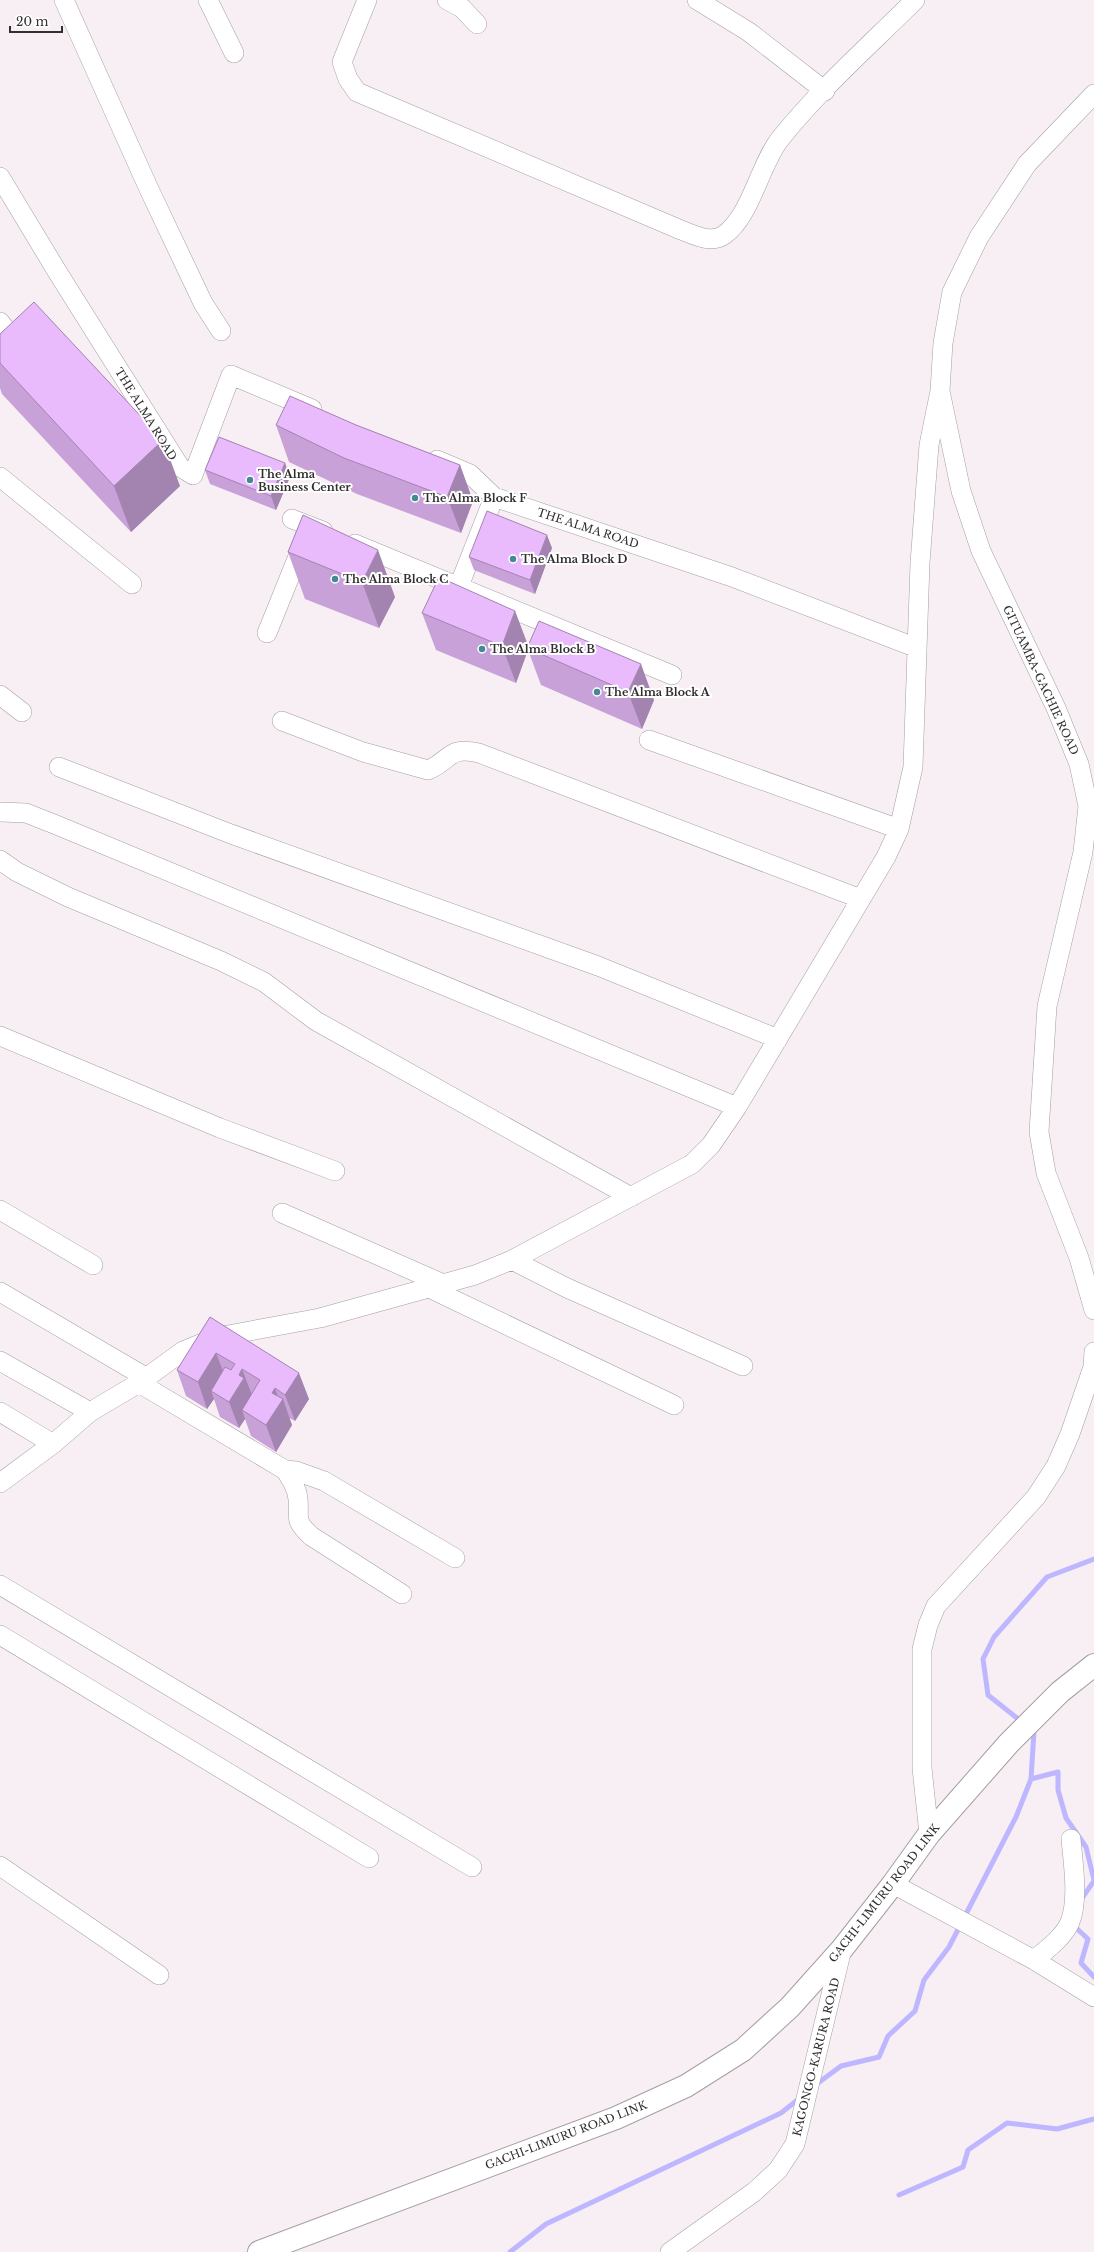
<svg xmlns="http://www.w3.org/2000/svg" width="1094" height="2252" viewBox="0 0 1094 2252" font-family="'Libre Baskerville',serif">
	<style>
		.lines { fill: none; stroke-linecap: round; stroke-linejoin: round }
		.stream { stroke: #beb6fe; stroke-width: 5 }
		.minor-casing { stroke: #a59ea2; stroke-width: 20 }
		.major-casing { stroke: #a59ea2; stroke-width: 24 }
		.minor { stroke: #fff; stroke-width: 19 }
		.major { stroke: #fff; stroke-width: 22 }
		.wall { fill: #c8a1d9 }
		.shaded-wall { fill: #a383b0 }
		.building { fill: #e9bbfc; stroke: #a383b0 }
		.poi-dot { fill: #448a95; stroke: #fff; stroke-width: 1.5 }
		.labels { text-anchor: middle; dominant-baseline: central; stroke-width: 4; stroke-linejoin: round; paint-order: stroke }
		.street-label { font-size: 11px; fill: #312e30; stroke: #fff }
		.poi-label { font-size: 11px; font-weight: bold; fill: #312e30; stroke: #fff; text-anchor: start }
	</style>
	<rect width="100%" height="100%" fill="#f7eff4"/>
	<g class="lines">
		<path class="stream" d="M1022,1722L988,1695L983,1659L994,1637L1047,1577L1094,1559
			M1031,1729L1034,1731L1031,1779L1058,1772V1790L1066,1818L1086,1847L1094,1880
			M1082,1898L1094,1881
			M1074,1925V1926L1088,1939L1081,1963L1094,1977
			M814,2086L841,2066L879,2057L888,2036L915,2011L924,1980L949,1947L1016,1817L1031,1779
			M899,2195L963,2167L968,2150L1007,2123L1057,2129L1094,2119
			M510,2252L546,2224L781,2113L800,2098"/>
		<defs>
			<path id="minor" d="M64,0L148,187L203,303L221,331
				M208,0L234,53
				M367,0L342,62L348,79L357,92L681,230C694,235 711,244 724,235C751,216 760,164 780,139C820,89 870,45 915,0
				M447,0L462,8L477,24
				M697,0L749,32L825,91
				M1094,94L1027,164L979,237L952,292L943,343L940,391L961,491L981,551L1056,708L1079,764L1088,806L1083,852L1047,1006L1039,1132L1046,1173L1079,1258L1094,1310
				M0,177L58,273L180,467L193,475L231,375L312,409
				M0,322L21,349
				M437,460L470,474L494,497L732,577L917,648
				M0,477L132,584
				M292,519L323,531
				M355,544L672,675
				M459,586L494,497
				M267,633L303,544
				M0,695L22,712
				M282,721L363,752L428,770C452,760 447,746 479,753L861,899
				M649,740L899,829
				M59,767L231,834L598,966L778,1039
				M0,812L26,813L54,824L737,1107
				M0,860L17,872L68,897L221,961L264,982L316,1021L631,1197
				M0,1036L220,1128L335,1171
				M0,1210L93,1265
				M282,1213L441,1283
				M512,1260L567,1288L743,1366
				M427,1287L674,1405
				M0,1292L147,1378
				M0,1361L90,1412
				M139,1383L285,1470C291,1479 297,1488 298,1499C300,1519 293,1519 311,1536L402,1594
				M0,1412L53,1444
				M285,1470L296,1471L324,1481L455,1558
				M0,1483L53,1444L90,1412L139,1383L183,1351L217,1337L320,1318L475,1275L512,1260L692,1164L711,1145L737,1107L886,857L899,829L913,767L920,563L929,445L940,391
				M0,1585L472,1867
				M0,1635L369,1858
				M929,1834L922,1768V1649L928,1625L936,1606L1036,1497L1056,1466L1070,1434L1093,1367L1094,1352
				M0,1866L159,1975
				M893,1884L1034,1960L1094,1997
				M1034,1960C1046,1950 1064,1937 1070,1922C1079,1899 1073,1863 1071,1839
				M670,2252L754,2192L778,2170L795,2144L842,1949"/>
			<path id="major" d="M259,2252L616,2118L686,2086L743,2050L790,2007L842,1949L893,1884L929,1834L1009,1743L1060,1692L1094,1665"/>
		</defs>
		<use href="#minor" class="minor-casing"/>
		<use href="#major" class="major-casing"/>
		<use href="#minor" class="minor"/>
		<use href="#major" class="major"/>
	</g>
	<path class="wall" d="M0,334L180,486L131,532L2,394L0,388Z
		M276,425H356L460,465L473,501L461,533L357,494L289,462Z
		M285,463L290,477L276,510L210,484L205,470Z
		M303,515L395,597L379,628L305,599L288,552Z
		M552,548L535,594L474,570L469,557Z
		M515,611L528,646L654,700L642,729L541,685L528,650L516,683L436,650L422,613Z
		M210,1317L309,1399L295,1421L289,1418L292,1425L276,1452L251,1436L245,1419L239,1428L220,1417L214,1399L207,1409L186,1396L177,1370Z"/>
	<path class="shaded-wall" d="M163,440L180,486L131,532L114,486Z
		M285,463L290,477L276,510L271,496Z
		M460,465L473,501L461,533L447,497Z
		M547,535L552,548L535,594L530,580Z
		M378,550L395,597L379,628L362,582Z
		M515,611L529,648H527L528,650L516,683L502,646Z
		M641,664L654,700L642,729L628,692Z
		M216,1353L226,1379L211,1391L214,1399L207,1409L198,1382Z
		M242,1369L252,1395L242,1410L245,1419L239,1428L229,1402L239,1375Z
		M299,1373L309,1399L295,1421L285,1395Z
		M275,1388L280,1403L283,1399L292,1425L276,1452L266,1425L272,1393Z"/>
	<path class="building" d="M34,302L163,440L114,486L0,363V334Z
		M290,396L356,425L460,465L447,497L344,458L276,425Z
		M219,437L285,463L271,496L205,470Z
		M487,511L547,535L530,580L469,557Z
		M303,515L378,550L362,582L288,552Z
		M439,577L515,611L502,646L422,613Z
		M539,621L641,664L628,692L527,648Z
		M210,1317L299,1373L285,1395L275,1388L272,1393L283,1399L266,1425L242,1410L260,1380L242,1369L239,1375L244,1378L229,1402L211,1391L225,1367L231,1370L235,1364L216,1353L198,1382L177,1370Z"/>
	<g class="poi-dot">
		<circle cx="250" cy="480" r="4"/>
		<circle cx="415" cy="498" r="4"/>
		<circle cx="513" cy="559" r="4"/>
		<circle cx="335" cy="579" r="4"/>
		<circle cx="482" cy="649" r="4"/>
		<circle cx="597" cy="692" r="4"/>
	</g>
	<g class="labels">
		<g class="street-label">
			<text transform="translate(146 414) rotate(58)">THE ALMA ROAD</text>
			<text transform="translate(588 528) rotate(18)">THE ALMA ROAD</text>
			<text transform="translate(1041 680) rotate(65)">GITUAMBA-GACHIE ROAD</text>
			<text transform="translate(884 1893) rotate(-52)">GACHI-LIMURU ROAD LINK</text>
			<text transform="translate(816 2057) rotate(-76)">KAGONGO-KARURA ROAD</text>
			<text transform="translate(566 2135) rotate(-21)">GACHI-LIMURU ROAD LINK</text>
		</g>
		<g class="poi-label">
			<text x="258" y="474">The Alma<tspan x="258" dy="13">Business Center</tspan></text>
			<text x="423" y="498">The Alma Block F</text>
			<text x="521" y="559">The Alma Block D</text>
			<text x="343" y="579">The Alma Block C</text>
			<text x="490" y="649">The Alma Block B</text>
			<text x="605" y="692">The Alma Block A</text>
		</g>
	</g>
	<path d="M10 26v6h52v-6" fill="none" stroke="#312e30" stroke-width="2"/>
	<text x="16" y="26" font-size="12" fill="#312e30" stroke="#ffffff" stroke-width="3" paint-order="stroke">20 m</text>
</svg>
